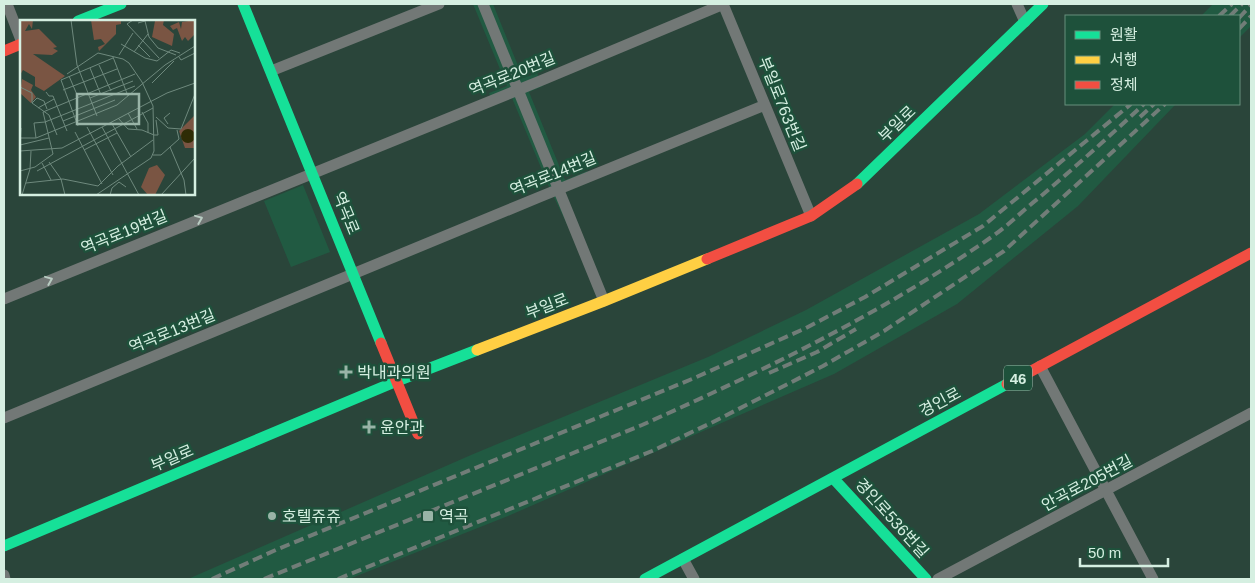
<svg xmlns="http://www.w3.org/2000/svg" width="1255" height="583" viewBox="0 0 1255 583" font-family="Helvetica,'Noto Sans KR',sans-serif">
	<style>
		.built { fill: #215a42 }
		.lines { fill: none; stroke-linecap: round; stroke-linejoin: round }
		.street { stroke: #727876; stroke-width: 11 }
		.fast { stroke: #16e098; stroke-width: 11 }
		.slow { stroke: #ffcf43; stroke-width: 11 }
		.jam { stroke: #f24e42; stroke-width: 11 }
		.rail { stroke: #717d78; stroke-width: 4; stroke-dasharray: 10 5; stroke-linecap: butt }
		.oneway { stroke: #b7cbc1 }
		.poi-dot { fill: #99b4a7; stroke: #1e513b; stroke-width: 2 }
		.labels { text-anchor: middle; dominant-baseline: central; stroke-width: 5; stroke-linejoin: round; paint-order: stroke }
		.shield { fill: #1e513b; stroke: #9ec0af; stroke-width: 1 }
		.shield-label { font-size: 15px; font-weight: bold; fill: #d5efe1 }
		.street-label { font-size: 16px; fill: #d5efe1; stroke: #1e513b }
		.poi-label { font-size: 16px; fill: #d5efe1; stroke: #1e513b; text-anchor: start }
		.inset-road { fill: none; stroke: #6e897d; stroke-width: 1 }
		.view { fill: #99b4a7; fill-opacity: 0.15; stroke: #99b4a7; stroke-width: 2.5 }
		.inset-edge { fill: none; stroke: #d5efe1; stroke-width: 2.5 }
	</style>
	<rect width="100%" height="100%" fill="#2a453a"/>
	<path class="built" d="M473,4H493L523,78L537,73L543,86L529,92L565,180L587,171L591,179L559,189L604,301L549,187L512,98L494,105L489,93L507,86Z
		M1213,4H1251V26L1239,38V16H1201Z
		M1115,104H1176L1078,206L957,304L834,374L508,516L349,579H188L471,455L708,357L806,310L979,214L1085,134Z
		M303,185L330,252L291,267L264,201Z"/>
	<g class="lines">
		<path class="street" d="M7,4L21,40
			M483,4L604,301
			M723,4L811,216
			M1017,4L1025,22
			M271,71L439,4
			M4,299L540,81L724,4
			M1040,366L1153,579
			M4,418L537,198L765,105
			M683,559L694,579
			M4,575L5,579
			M938,579L1251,413"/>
		<path class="fast" d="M243,4L381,343
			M78,21L121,4
			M857,184L1043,4
			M833,478L926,579
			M4,546L397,381L477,350
			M645,579L1007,384"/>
		<path class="slow" d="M477,350L604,301L707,259"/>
		<path class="jam" d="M4,51L21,44
			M707,259L811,216L857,184
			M381,343L418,434
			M1007,384L1251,253"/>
		<path class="rail" d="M1219,16L1232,4
			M1230,16L1242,4
			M1239,18L1251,5
			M1239,29L1251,16
			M1140,117L1154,104
			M769,373L817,352L856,329
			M212,579L278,549L692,379L806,328L865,297L983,226L1131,104
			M264,579L642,425C763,371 881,314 990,238C1008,226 1023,210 1040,197C1075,167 1110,136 1144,104
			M338,579L652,451L713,422L823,366L884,331L1004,251L1165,104"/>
	</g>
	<defs><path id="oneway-chevron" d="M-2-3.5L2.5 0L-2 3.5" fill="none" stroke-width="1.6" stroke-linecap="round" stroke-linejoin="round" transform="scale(1.25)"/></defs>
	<g class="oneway">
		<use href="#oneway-chevron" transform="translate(199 219) rotate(-22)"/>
		<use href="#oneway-chevron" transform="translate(49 280) rotate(-22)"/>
	</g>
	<g class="poi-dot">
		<path d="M343.5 364.5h5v5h5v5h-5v5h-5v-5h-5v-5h5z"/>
		<path d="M366.5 419.5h5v5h5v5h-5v5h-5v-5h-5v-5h5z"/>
		<circle cx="272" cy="516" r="5"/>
		<rect x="422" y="510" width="12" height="12" rx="2.5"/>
	</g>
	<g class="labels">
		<rect class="shield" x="1004" y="365.5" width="28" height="25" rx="4"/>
		<g class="shield-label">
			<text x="1018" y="378">46</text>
		</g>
		<g class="street-label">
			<text transform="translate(512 74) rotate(-22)">역곡로20번길</text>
			<text transform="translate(782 104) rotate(68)">부일로763번길</text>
			<text transform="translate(897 124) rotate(-44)">부일로</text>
			<text transform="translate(553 174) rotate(-22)">역곡로14번길</text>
			<text transform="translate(346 213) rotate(68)">역곡로</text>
			<text transform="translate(124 232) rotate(-22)">역곡로19번길</text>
			<text transform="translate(547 306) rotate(-21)">부일로</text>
			<text transform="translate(172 331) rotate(-22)">역곡로13번길</text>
			<text transform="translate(940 402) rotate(-28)">경인로</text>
			<text transform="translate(172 458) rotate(-23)">부일로</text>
			<text transform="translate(1087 483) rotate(-28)">안곡로205번길</text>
			<text transform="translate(892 518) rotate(48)">경인로536번길</text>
		</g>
		<g class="poi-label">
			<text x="357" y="372">박내과의원</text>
			<text x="380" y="427">윤안과</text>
			<text x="282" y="516">호텔쥬쥬</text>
			<text x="439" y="516">역곡</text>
		</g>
	</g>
	<g transform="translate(20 20)">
		<rect width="175" height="175" fill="#2a453a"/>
		<path d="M0,0H13L12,9L9,4L5,11L19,9L37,27L33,28L38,31L32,35L13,34L45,56L24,71L15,66V57L3,50L0,55ZM71,0L101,1V4L96,5V14L79,31L78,27L85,24L81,19L74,20ZM144,0L143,5L154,14L152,26L132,17L135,1ZM175,0L174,15L168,21L165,17L162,21L157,8L153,10L150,6L159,2L161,9L162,2ZM137,145L145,155L135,175H128L121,167L129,148Z" fill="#7a5543"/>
		<path d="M2,59L13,65L11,70L16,77L11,83L0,73ZM175,95V128H165L159,111Z" fill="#7a5543"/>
		<path d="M161 116a7 7 0 1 1 14 0a7 7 0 1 1-14 0Z" fill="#2e2c05"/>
		<path class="inset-road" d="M51,0L57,45L77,96M113,0L107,4L139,38M118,3L125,1L129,17L138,28L156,35M101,24L125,38L137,41L151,30L160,33M118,25L130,37M114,32L128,14M99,35L113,13M93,37L108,76M159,37L161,40L175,33M79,45L91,71M145,45L175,26M70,48L81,75M47,54L78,33L103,39L109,43L122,62L133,86L134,131L131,138L76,175M49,56L58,77M132,63L154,41M0,67L12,73V83M43,70L97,49M26,72L29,76H33L47,111M70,78L113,61M18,88L34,79M27,89L24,81L17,78L12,83L29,95L37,115M23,92L115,54M122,92L128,103V113M108,93L117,109M136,97L148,108L161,109L175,74M98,98L108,109L122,110L134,115M43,101L95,80M91,102L111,137M148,104L144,98L150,93M58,106L41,60L93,38M67,107L93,155M82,107L119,175M55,112L82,164M134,115H138L136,100M0,118H16L97,85L145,45M16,118L14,103L25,102L115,66M0,125L29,118M0,125L1,108M150,127L164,160L166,175M64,130L97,113M0,131L42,128L147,73L175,63M133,135H141L159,119L157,110M29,142L41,159L45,175M22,143L31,160M0,151L15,147L33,134L23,92M17,151L133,88M6,163L43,159L78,166L98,146L133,120M2,175L10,149L11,131M90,175L92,168L99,162L106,167M141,175L175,138"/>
		<path class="view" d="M57,74H119V104H57Z"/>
		<rect width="175" height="175" class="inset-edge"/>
	</g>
	<rect width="1255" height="583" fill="none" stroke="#d5efe1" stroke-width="10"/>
	<rect x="1065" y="15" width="175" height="90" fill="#1e513b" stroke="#67907d"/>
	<rect x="1075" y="31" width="25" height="8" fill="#16e098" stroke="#67907d"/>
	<text x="1110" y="40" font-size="15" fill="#d5efe1">원활</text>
	<rect x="1075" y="56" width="25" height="8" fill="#ffcf43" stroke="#67907d"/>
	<text x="1110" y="65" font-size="15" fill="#d5efe1">서행</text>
	<rect x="1075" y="81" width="25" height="8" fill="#f24e42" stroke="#67907d"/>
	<text x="1110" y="90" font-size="15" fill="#d5efe1">정체</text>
	<path d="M1080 558v8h88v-8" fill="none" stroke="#d5efe1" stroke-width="2.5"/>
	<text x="1088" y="558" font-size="15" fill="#d5efe1" stroke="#1e513b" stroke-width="4" paint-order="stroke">50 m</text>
</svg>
